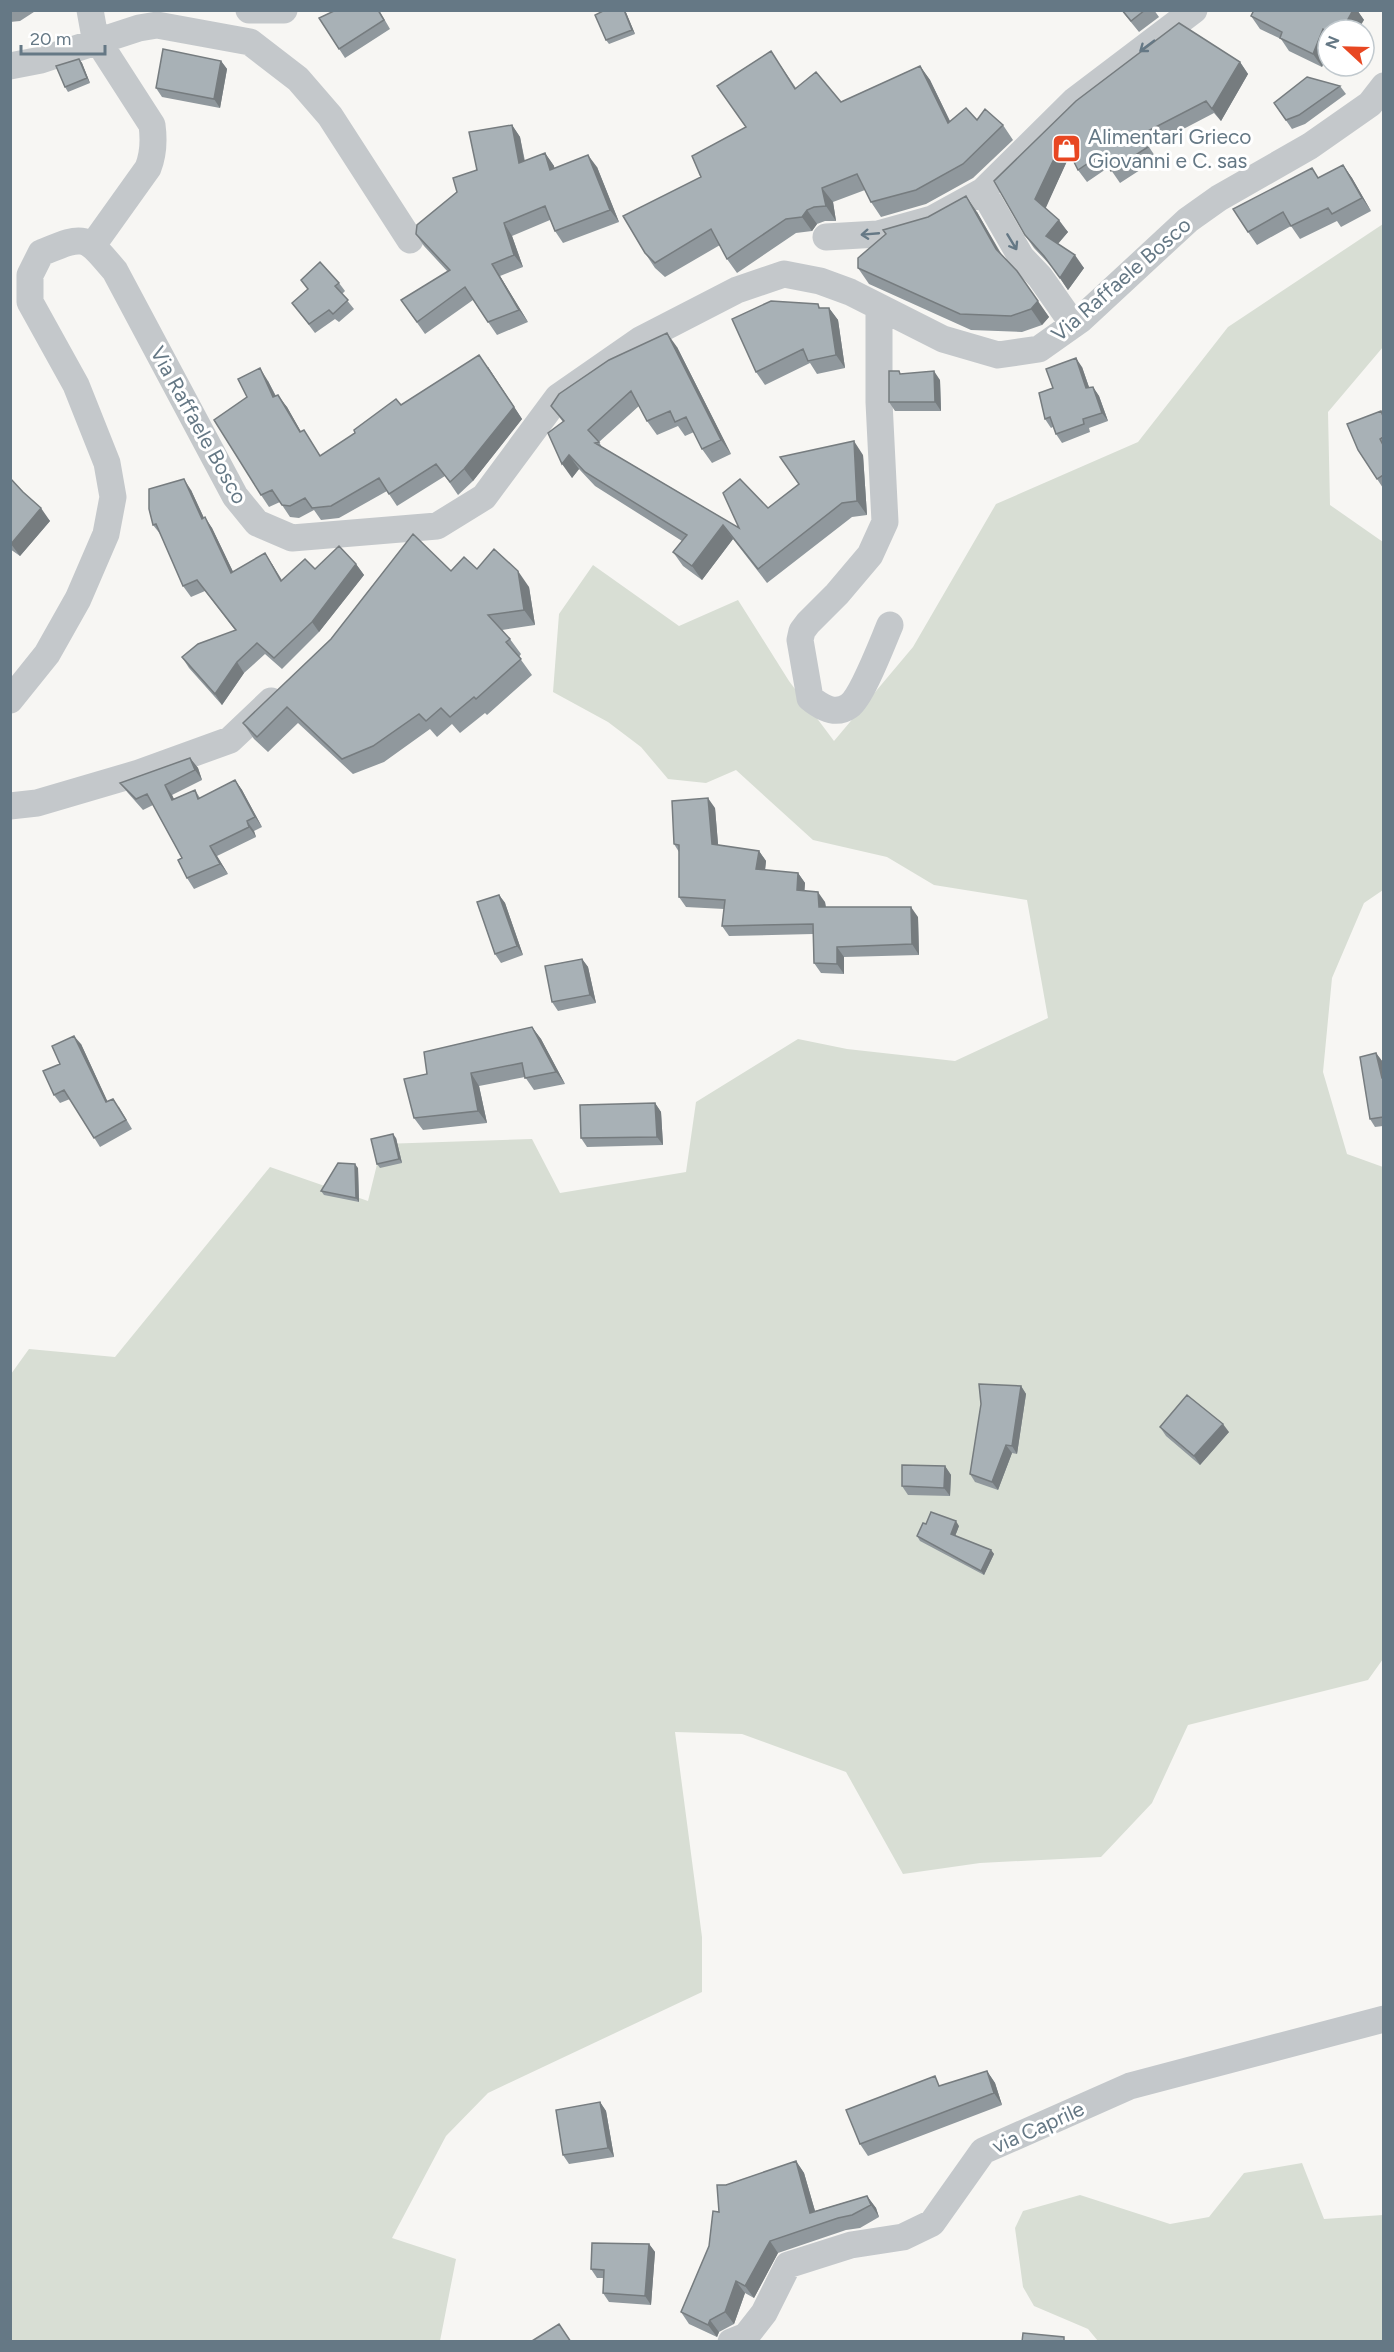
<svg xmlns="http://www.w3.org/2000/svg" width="1394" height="2352" viewBox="0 0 1394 2352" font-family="Figtree,sans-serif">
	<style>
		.green { fill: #d8ded4 }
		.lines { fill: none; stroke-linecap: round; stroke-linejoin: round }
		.minor { stroke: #c4c8cb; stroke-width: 27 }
		.wall { fill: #90989d }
		.shaded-wall { fill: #767c7f }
		.building { fill: #a8b1b6; stroke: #767c7f; stroke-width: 1.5 }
		.oneway { stroke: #657885 }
		.labels { text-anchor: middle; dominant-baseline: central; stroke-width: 6; stroke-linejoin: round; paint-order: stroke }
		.poi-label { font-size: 21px; fill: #657885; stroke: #fff; text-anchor: start }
		.street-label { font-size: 21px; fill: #657885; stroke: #fff }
	</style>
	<rect width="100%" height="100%" fill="#f7f6f3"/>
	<path class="green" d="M1383,224V347L1328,412L1330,505L1383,542V890L1364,903L1332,978L1323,1072L1347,1154L1383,1167V1659L1368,1680L1188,1725L1152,1803L1101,1857L980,1863L903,1874L846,1772L742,1734L675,1732L702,1937V1992L488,2093L446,2136L392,2238L456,2259L440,2341L11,2342V1374L29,1349L115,1357L270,1167L368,1201L382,1144L532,1139L560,1193L686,1172L696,1102L798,1039L847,1049L955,1061L1048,1018L1027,900L934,885L887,857L813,840L736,770L706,783L668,779L641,747L608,722L553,692L559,614L593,565L679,626L738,600L789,681L834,741L913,647L996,504L1138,442L1228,327Z
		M1302,2163L1324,2219L1383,2215V2341H1098L1088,2329L1034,2306L1023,2287L1015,2228L1023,2211L1080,2195L1170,2224L1209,2217L1244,2173Z"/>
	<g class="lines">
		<path class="minor" d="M90,10L96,43
			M249,10H284
			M10,66L41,60L139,28L157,25L250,42L298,79L330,116L410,240
			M983,191L1021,257L1040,277L1073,324
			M826,237L878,234L932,219L983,191L1074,101L1194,10
			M93,245L148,168C154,153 154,140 152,125L105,52L108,39
			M879,307V402L885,522L870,555L837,594L808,623L802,631L800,640L810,698C821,707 835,716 849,706C862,697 883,641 890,625
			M10,700L47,654L78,599L106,534L113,497L107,463L76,385L30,302V275L41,253C85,235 84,234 115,271L235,496L257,523L292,538L437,526L484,497L558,397L640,340L737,290L784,274L820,281L850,292L943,339L998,355L1039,349L1080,320L1188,220L1219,198L1310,146L1370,104L1384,86
			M10,806L37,803L139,773L230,740L271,701
			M731,2342L746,2336L764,2313L788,2265L851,2245L903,2237L932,2223L983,2151L1130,2086L1384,2019"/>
	</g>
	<path class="wall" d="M10,10H37L20,21L10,22Z
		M336,10H379L390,29L345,58L319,18Z
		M625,10L635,34L609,44L606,40Z
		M1121,10H1154L1159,17L1139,32Z
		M1254,10H1357L1364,20L1328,30V52L1322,67L1289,51L1281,39L1260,29L1251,16Z
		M79,59L82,63L90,83L68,92L65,87Z
		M221,61L227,69L220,108L162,97L156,88Z
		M1240,62L1248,74L1221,121L1214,113L1149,147L1157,159L1120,183L1109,167L1087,182L1078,170L1070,155L1045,208L1068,232L1058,244L1084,268L1068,290L1053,268L1034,248L1025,235L994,181Z
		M781,66L796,88L841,102L920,66L930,80L950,121L977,120L1003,125L1013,140L973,178L926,204L881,217L871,202L865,190L833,202L836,221H825L817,224L812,231L796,233L737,273L727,259L720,245L665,277L655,268L645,253L701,177L746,127Z
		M1340,86L1346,94L1305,124L1292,129L1274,103Z
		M512,125L520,137L525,161L545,153L554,166V168L597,167L619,222L563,243L555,231L550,220L512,236L523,267L500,276L528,322L497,335L473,300L425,334L401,300L448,272L424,246L416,234L457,192L477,170Z
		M1343,165L1352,178L1371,211L1341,227L1337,221L1300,239L1291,226L1257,245L1248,232L1319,178Z
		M977,212L1002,255L1049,317L1042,325L1022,332L971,330L869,284L858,268Z
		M339,283L345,291L342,294L354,309L339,322L335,319L315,333L292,303Z
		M818,304L820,308H829L838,320L845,368L817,374L810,363L765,385L756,372Z
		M677,347L731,454L712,463L702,449L694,432L685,436L678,426L657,435L647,421L639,406L599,442L602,447L739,528L768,508L863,455L867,515L852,517L767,583L733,539L702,580L683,566L673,552L682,541L595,486L579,469L572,478L563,422L551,406Z
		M488,367L522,419L473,481L458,495L445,476L397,506L387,491L339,518L321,520L314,510L299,518L290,517L280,502L269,507L261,495L247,397L268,381L276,396L287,407L301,432L312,443L320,456L401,405Z
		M1082,367L1089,387H1093L1099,396L1108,421L1089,428L1090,432L1062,443L1056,434L1053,427L1051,428L1045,419Z
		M902,374L940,380L941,411H895L889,402Z
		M1383,414V488L1358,450Z
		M10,478L50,521L20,556L10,549Z
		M191,490L204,518L212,528L233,572L272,564L282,580L315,569L356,564L364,575L319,632L282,669L265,654L244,673L222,705L189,668L182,657L235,630L205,591L191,597L183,586L161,535L153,525Z
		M477,569L529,587L535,625L502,630L510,639L521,654L519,657L532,675L487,715L485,713L460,733L452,724L437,737L430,729L384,762L353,774L298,723L268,752L254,739L243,723L451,571Z
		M190,758L198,768L202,780L172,795L174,799L195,790L200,798L235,780L242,790L262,827L254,831L256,837L217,856L228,874L194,889L187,878L182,858L153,805L143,810L128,793L120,783Z
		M715,808L718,845L759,851L766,861L765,870L798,873L805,883L804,891L825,902L826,907L918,917L919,955L844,957V974L821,973L814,963L813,934L729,936L722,926L724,909L686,907L679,897V852L674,844Z
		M499,895L505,903L523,955L501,963L495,954Z
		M582,959L588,967L596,1003L558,1011L552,1002Z
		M532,1027L541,1039L565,1084L534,1090L525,1077L479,1086L487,1123L423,1130L414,1118L427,1074Z
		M81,1044L107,1101L119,1107L132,1129L100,1147L70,1099L60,1103L54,1095L60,1064Z
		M1376,1053L1382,1061L1383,1068V1126L1375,1127L1370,1119Z
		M655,1103L661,1112L663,1145L587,1147L581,1138Z
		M396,1138L402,1163L380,1168L377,1164Z
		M358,1168L359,1202L324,1195L321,1191Z
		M1021,1386L1026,1394L1017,1454L1012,1453L998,1490L975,1482L970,1474Z
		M1160,1427L1229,1432L1200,1465L1166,1436Z
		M945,1466L951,1475L950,1496L908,1495L902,1486Z
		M926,1524L959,1526L955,1536L991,1550L994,1554L984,1575L920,1541L917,1536Z
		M987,2071L995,2083L1002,2105L868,2156L860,2144L942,2085Z
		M600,2102L606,2111L614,2157L569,2164L563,2155Z
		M796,2161L804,2173L815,2211L867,2196L876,2208L879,2217L860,2228L846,2230L778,2253L754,2298L745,2293L734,2324L719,2332L717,2337L689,2324L681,2312L709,2246L726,2185Z
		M649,2244L655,2252L651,2305L609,2302L603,2293L604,2278H597L591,2269Z"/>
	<path class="shaded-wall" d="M624,10H625L635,34L632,30Z
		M1353,10H1357L1364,20L1358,30H1342Z
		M1323,29L1328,37V52L1322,67L1313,54Z
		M79,59L82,63L90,83L87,78Z
		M221,61L227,69L220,108L214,99Z
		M1240,62L1248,74L1221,121L1212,109Z
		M920,66L930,80L958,138L948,123Z
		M512,125L520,137L527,176L519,163Z
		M1063,140L1071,152L1044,212L1035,199Z
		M545,153L554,166L558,183L550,170Z
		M588,155L597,167L619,222L610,210Z
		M1343,165L1352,178L1371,211L1362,198Z
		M822,188L833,202L836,221L826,206Z
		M966,196L977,212L1007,265L996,249Z
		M807,210L817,224L812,231L802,217Z
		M1059,220L1068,232L1054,248L1046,236Z
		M504,223L512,236L523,267L514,255Z
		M1075,255L1084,268L1068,290L1060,278Z
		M492,264L500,276L528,322L519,310Z
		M1038,301L1049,317L1042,325L1031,309Z
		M829,308L838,320L845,368L836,355Z
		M667,333L677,347L731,454L721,440Z
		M1076,358L1082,367L1092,396L1086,388Z
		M488,367L522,419L473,481L464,469Z
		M260,368L268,381L282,409L273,397Z
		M934,371L940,380L941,411L935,402Z
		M1093,387L1099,396L1108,421L1102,413Z
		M278,395L287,407L308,444L300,432Z
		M854,441L863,455L867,515L857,501Z
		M569,455L579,469L572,478L562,464Z
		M184,479L191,490L209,529L202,519Z
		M41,508L50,521L20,556L11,544Z
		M205,517L212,528L239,584L231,573Z
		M723,525L733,539L702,580L692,566Z
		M265,553L272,564L288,592L281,581Z
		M356,564L364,575L319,632L312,622Z
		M518,571L529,587L535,625L524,610Z
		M237,662L244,673L222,705L215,694Z
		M190,758L198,768L202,780L195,770Z
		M235,780L242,790L262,827L255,817Z
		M165,785L172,795L179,810L172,800Z
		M708,798L715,808L719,855L712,844Z
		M247,821L254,831L256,837L249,827Z
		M210,846L217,856L228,874L220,864Z
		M759,851L766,861L764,879L756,869Z
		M798,873L805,883L804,900L797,890Z
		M818,892L825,902L827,918L819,907Z
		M499,895L505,903L523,955L517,946Z
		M911,907L918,917L919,955L912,944Z
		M837,947L844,957V974L837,964Z
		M582,959L588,967L596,1003L590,995Z
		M532,1027L541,1039L565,1084L556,1072Z
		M74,1036L81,1044L112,1111L106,1102Z
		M1376,1053L1382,1061L1383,1068V1080Z
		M471,1073L479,1086L487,1123L478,1111Z
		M655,1103L661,1112L663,1145L657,1137Z
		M393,1134L396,1138L402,1163L399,1159Z
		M355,1164L358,1168L359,1202L356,1198Z
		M1021,1386L1026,1394L1017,1454L1012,1446Z
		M1223,1424L1229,1432L1200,1465L1194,1456Z
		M1006,1445L1012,1453L998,1490L992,1482Z
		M945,1466L951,1475L950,1496L944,1488Z
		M956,1521L959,1526L954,1539L951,1534Z
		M991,1550L994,1554L984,1575L981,1571Z
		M987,2071L995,2083L1002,2105L994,2093Z
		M600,2102L606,2111L614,2157L608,2148Z
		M796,2161L804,2173L819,2225L810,2213Z
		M867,2196L876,2208L879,2217L871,2205Z
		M770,2241L778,2253L754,2298L745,2286Z
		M649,2244L655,2252L651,2305L645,2296Z
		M736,2281L745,2293L734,2324L725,2312Z
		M710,2320L719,2332L717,2337L708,2325Z"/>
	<path class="building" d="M336,10H378L384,20L339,49L319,18Z
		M605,10H624L632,30L606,40L595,15Z
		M1122,10H1145L1131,21Z
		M1254,10H1353L1342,30H1328V32L1323,29L1313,54L1280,38L1282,32L1251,16Z
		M1179,23L1240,62L1212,109L1206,101L1140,135L1148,147L1111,171L1100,155L1078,170L1063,140L1035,199L1059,220L1046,236L1075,255L1060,278L1044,256L1025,235L994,181L1076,101Z
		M163,49L221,61L214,99L156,88Z
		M771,51L795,89L816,72L841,102L920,66L948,123L966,108L977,120L985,109L1003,125L963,164L916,190L871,202L857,174L822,188L826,206L814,207L807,210L802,217L786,219L727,259L711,229L655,263L645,253L623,216L701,177L692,156L746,127L717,86Z
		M79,59L87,78L65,87L56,66Z
		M1307,77L1340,86L1299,115L1286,120L1274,103Z
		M512,125L519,163L545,153L550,170L588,155L610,210L555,231L545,206L504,223L514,255L492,264L519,310L488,322L465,287L417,322L401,300L450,270L416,234L417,225L457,192L453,178L477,170L469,132Z
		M1343,165L1362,198L1332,214L1328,208L1291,226L1283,212L1248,232L1233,209L1312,168L1318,178Z
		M966,196L996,249L1017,271L1038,301L1031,309L1011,316L960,314L858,268V258L886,234L883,230L928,217Z
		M320,262L339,283L335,286L348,300L333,314L329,310L309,324L292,303L308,289L301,280Z
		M771,301L818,304L819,308H829L836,355L808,361L803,349L756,372L732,319Z
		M667,333L721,440L702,449L686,417L675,422L670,411L647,421L631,391L588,430L599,442L595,443L739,528L723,493L740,479L768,508L799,484L780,457L854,441L857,501L842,503L758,569L723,525L692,566L673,552L687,535L585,472L569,455L562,464L548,433L564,421L551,406L559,394L609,360Z
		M479,355L514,407L464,469L450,482L436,464L389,494L379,478L331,506L312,508L305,498L290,506L282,505L272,490L261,495L214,420L247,397L238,379L260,368L273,397L278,395L300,432L304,430L320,456L355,433L354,430L396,399L401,405Z
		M1076,358L1086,388L1093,387L1102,413L1083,419L1084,424L1056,434L1050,417L1045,419L1039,393L1053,388L1046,369Z
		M889,371H899L900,374L934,371L935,402H889Z
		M1381,411L1383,416V437L1380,439L1383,445V475L1377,479L1358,450L1347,424Z
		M10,478L23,492L41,508L11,544Z
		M184,479L202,519L205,517L231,573L265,553L281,581L305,559L315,569L339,546L356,564L312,622L274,658L257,643L237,662L215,694L182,657L198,644L236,630L197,580L183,586L156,524L153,525L149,509V489Z
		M413,534L451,571L464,557L477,569L494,549L518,571L524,610L488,615L510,639L506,642L521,659L476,699L474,697L450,717L441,708L426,721L419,714L373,746L342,759L287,707L257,737L243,723L331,639Z
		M190,758L195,770L165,785L172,800L195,790L198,799L235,780L255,817L247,821L249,827L210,846L220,864L187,878L178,860L182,858L147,794L136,799L120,783Z
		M708,798L712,844L759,851L756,869L798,873L797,890L818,892L819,907H911L912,944L837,947V964L814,963L813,924L722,926L725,900L679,897V845L674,844L672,801Z
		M499,895L517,946L495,954L477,902Z
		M582,959L590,995L552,1002L545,966Z
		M532,1027L556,1072L525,1078L522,1063L471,1073L478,1111L414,1118L404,1079L427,1074L424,1052Z
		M74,1036L106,1102L113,1099L126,1120L94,1138L64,1090L54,1095L43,1071L60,1064L52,1046Z
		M1376,1053L1382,1078H1383V1117L1370,1119L1360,1057Z
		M655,1103L657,1137L581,1138L580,1105Z
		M393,1134L399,1159L377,1164L371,1139Z
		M338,1163L355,1164L356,1198L321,1191Z
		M979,1384L1021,1386L1012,1446L1006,1445L992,1482L970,1474L981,1404Z
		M1187,1395L1223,1424L1194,1456L1160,1427Z
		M902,1465L945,1466L944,1488L902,1486Z
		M931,1512L956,1521L951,1534L991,1550L981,1571L917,1536L923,1523L926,1524Z
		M987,2071L994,2093L860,2144L846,2110L935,2076L939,2086Z
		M600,2102L608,2148L563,2155L556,2110Z
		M796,2161L810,2213L867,2196L871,2205L852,2215L838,2218L770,2241L745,2286L736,2281L725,2312L710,2320L708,2325L681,2312L709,2246L713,2211L719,2212L717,2185H726Z
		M592,2243L649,2244L645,2296L603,2293L604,2270L591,2269Z
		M559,2324L571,2342H533L532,2341Z
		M1023,2333L1064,2337V2342H1022Z"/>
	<defs><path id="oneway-shaft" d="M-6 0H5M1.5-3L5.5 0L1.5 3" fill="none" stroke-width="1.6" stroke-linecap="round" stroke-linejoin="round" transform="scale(1.5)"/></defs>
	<g class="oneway">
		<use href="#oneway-shaft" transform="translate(1147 46) rotate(143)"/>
		<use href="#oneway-shaft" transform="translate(870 234) rotate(175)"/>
		<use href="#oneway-shaft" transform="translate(1012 242) rotate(59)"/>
	</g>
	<defs>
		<symbol id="shop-square" viewBox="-11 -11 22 22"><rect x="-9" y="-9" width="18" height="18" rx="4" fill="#e84722" stroke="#fff"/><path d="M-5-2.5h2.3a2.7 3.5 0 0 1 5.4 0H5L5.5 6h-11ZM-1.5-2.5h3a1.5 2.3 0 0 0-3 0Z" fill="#fff"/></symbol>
	</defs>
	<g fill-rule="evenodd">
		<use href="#shop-square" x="1050" y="132" width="33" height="33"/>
	</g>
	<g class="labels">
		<g class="poi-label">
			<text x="1088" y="136">Alimentari Grieco<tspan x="1088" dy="24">Giovanni e C. sas</tspan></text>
		</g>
		<g class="street-label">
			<text transform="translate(1121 279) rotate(-41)">Via Raffaele Bosco</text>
			<text transform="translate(199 425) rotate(61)">Via Raffaele Bosco</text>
			<text transform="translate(1038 2127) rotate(-24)">via Caprile</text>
		</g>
	</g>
	<rect width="1394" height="2352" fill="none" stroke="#657885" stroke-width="24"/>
	<g transform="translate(1346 48) rotate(292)"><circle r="28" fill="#ffffff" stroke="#c1c9ce" stroke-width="1.5"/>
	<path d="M0-4.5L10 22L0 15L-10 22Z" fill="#e84722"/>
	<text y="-9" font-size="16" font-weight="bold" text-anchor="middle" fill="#657885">N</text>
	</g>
	<path d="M21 45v9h84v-9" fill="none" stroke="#657885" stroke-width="3"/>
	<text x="30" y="45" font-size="18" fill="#657885" stroke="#ffffff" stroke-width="4.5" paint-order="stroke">20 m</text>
</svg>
